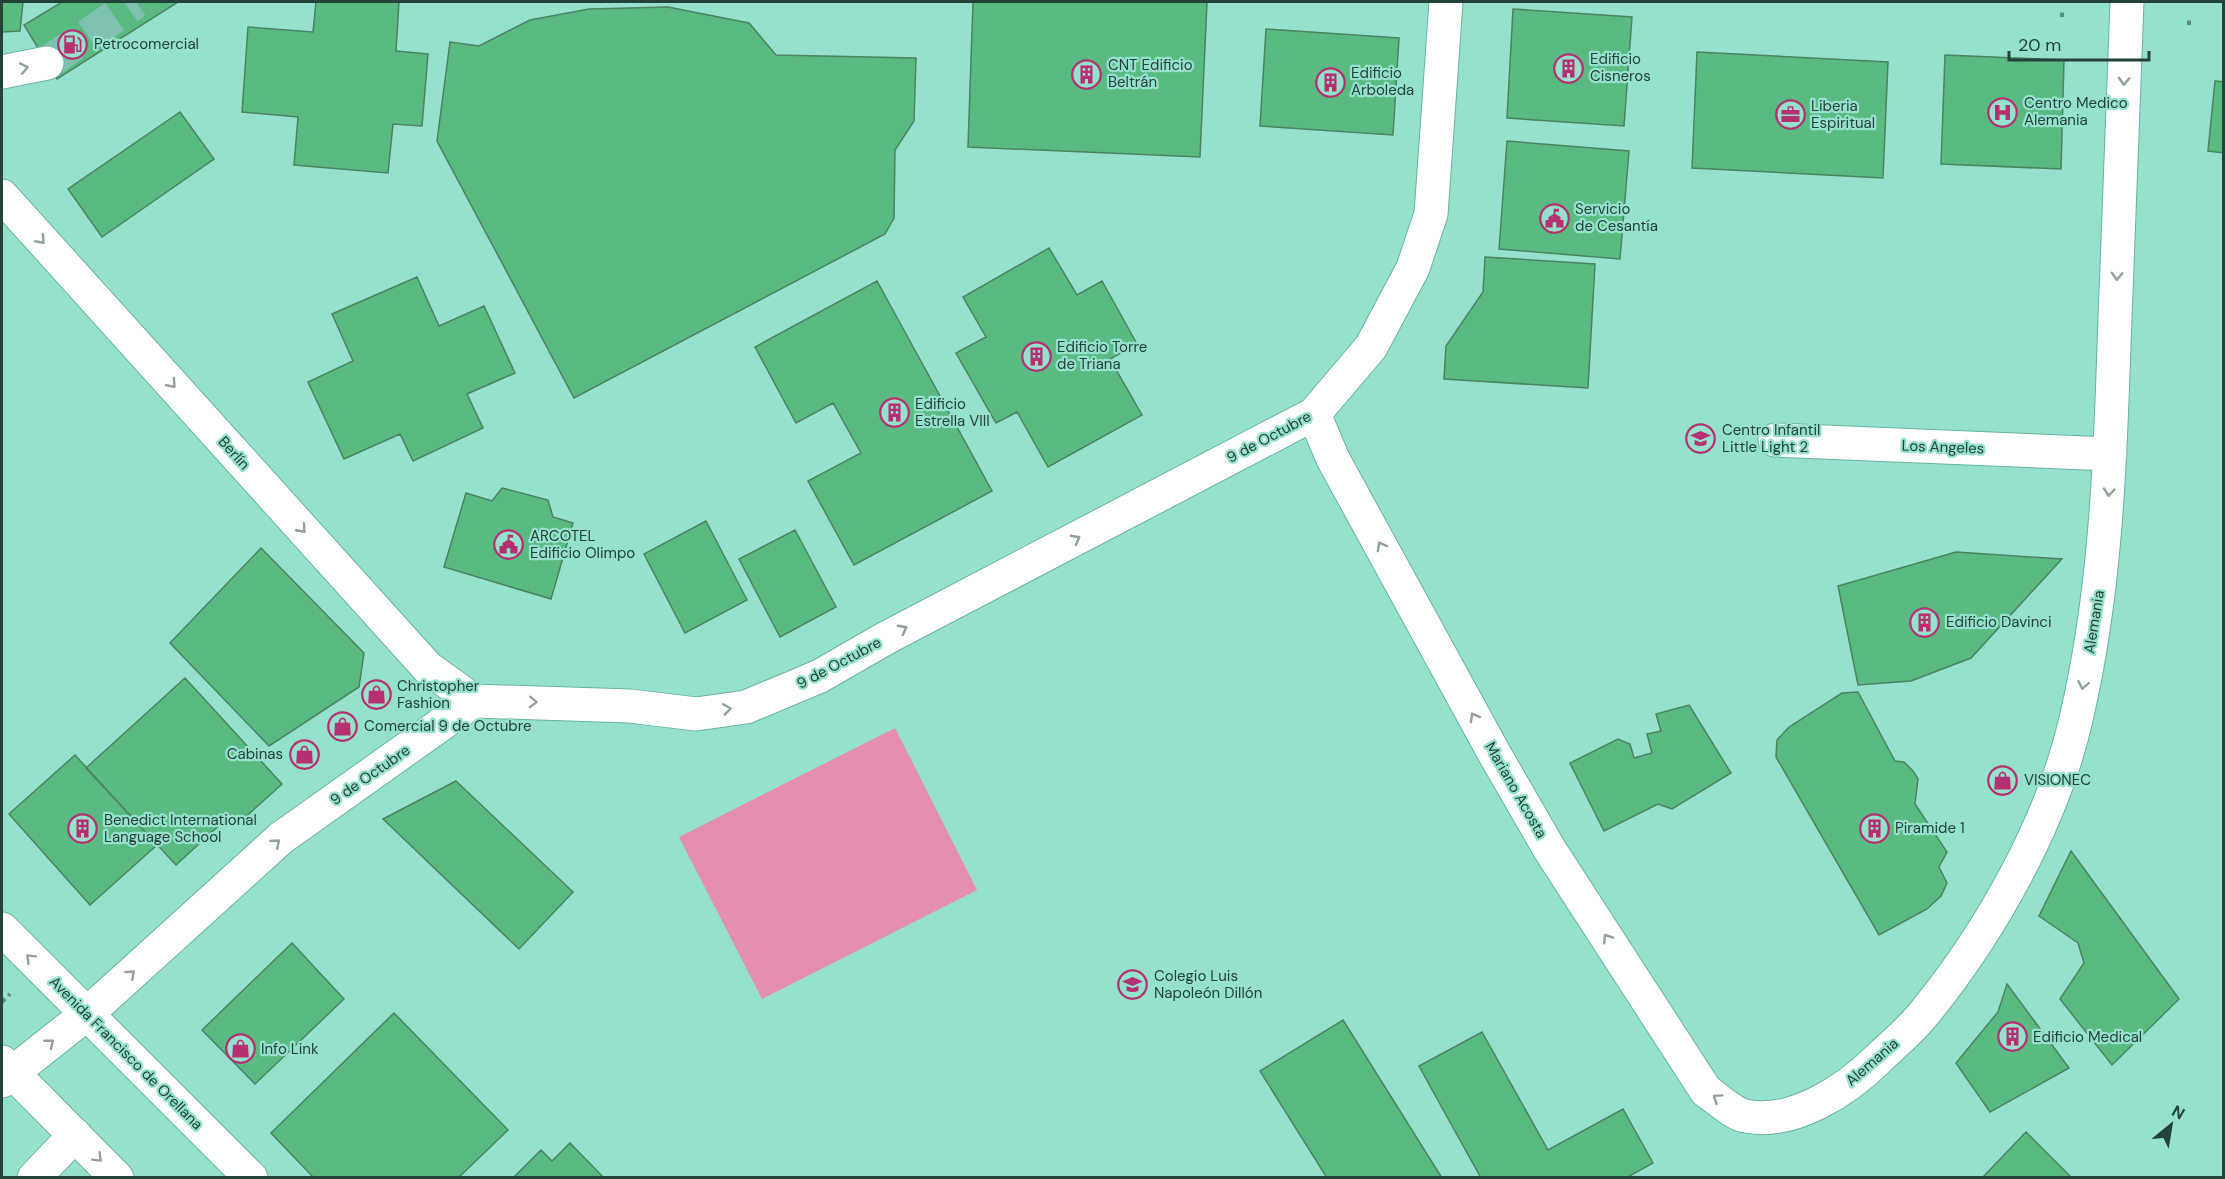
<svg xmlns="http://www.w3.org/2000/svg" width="2225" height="1179" viewBox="0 0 2225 1179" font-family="'DM Sans',sans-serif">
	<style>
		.pitch { fill: #e58eb0 }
		.building { fill: #59bb81; stroke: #4c8361; stroke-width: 1.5 }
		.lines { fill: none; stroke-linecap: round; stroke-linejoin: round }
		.minor-tunnel { stroke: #7fc1b0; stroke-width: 33; stroke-dasharray: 33 16; stroke-linecap: butt }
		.minor-casing { stroke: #69b3a0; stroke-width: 35 }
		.major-casing { stroke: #69b3a0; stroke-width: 35 }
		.path { stroke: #5a8d80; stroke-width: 4; stroke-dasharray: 4.5 4.5; stroke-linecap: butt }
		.minor { stroke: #fff; stroke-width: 33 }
		.major { stroke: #fff; stroke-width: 33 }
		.oneway { stroke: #91a09c }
		.labels { text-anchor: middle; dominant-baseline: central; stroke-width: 4.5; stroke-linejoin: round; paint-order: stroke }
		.poi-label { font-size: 15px; fill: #23423a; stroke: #96e1cd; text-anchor: start }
		.street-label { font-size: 15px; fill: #23423a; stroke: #96e1cd }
	</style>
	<rect width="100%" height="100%" fill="#96e1cd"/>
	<path class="pitch" d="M895,728L977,890L762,999L679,837Z"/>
	<path class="building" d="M2,2H23L20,31L2,32Z
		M62,2H178L57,79L24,25Z
		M316,2H399L396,51L428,54L422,126L393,124L388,173L294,165L298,117L242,112L248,27L313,32Z
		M973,2H1207L1200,157L968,147Z
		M668,7L749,23L776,55L916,58L914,121L895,150L894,218L885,234L574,398L437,141L450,42L479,46L530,20L589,9Z
		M1513,9L1632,17L1624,126L1507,118Z
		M1266,29L1399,38L1393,135L1260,126Z
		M1697,52L1888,62L1883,178L1692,168Z
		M1945,55L2064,60L2061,169L1941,164Z
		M2215,81L2224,82V153L2208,151Z
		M180,112L214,159L102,237L68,189Z
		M1507,141L1629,151L1620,259L1499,249Z
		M1049,248L1077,295L1102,281L1137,344L1110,359L1142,415L1048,467L1017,412L996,423L956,353L986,337L963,297Z
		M1485,257L1595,264L1588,388L1444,379L1446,346L1483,292Z
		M417,277L439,326L484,306L515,373L467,394L483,428L413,461L400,434L344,459L308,382L353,361L332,314Z
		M877,281L992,491L854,565L808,481L861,453L833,403L796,423L755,347Z
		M502,488L548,500L553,517L573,523L551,599L444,567L466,493L492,501Z
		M706,521L747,600L685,633L644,554Z
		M795,530L836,607L780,637L739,559Z
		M261,548L364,653L359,687L269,746L170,643Z
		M1956,552L2062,559L1971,658L1911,681L1858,685L1838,586Z
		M185,678L282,784L241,821H224L176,865L86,768Z
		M1858,692L1895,761L1904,762L1913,771L1918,779L1915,804L1947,852L1939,867L1947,883L1941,896L1927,909L1879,935L1776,757L1777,740L1789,727L1842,693Z
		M1689,705L1731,773L1672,809L1658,804L1604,831L1570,763L1618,739L1630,744L1634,758L1652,753L1647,734L1661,731L1656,714Z
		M75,755L157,845L90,905L9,814Z
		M456,781L573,892L519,949L383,819Z
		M2071,851L2179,999L2112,1065L2060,999L2084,963L2078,943L2039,916Z
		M292,943L344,999L255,1084L202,1030Z
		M2007,984L2069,1068L1990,1112L1956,1063L1998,1012Z
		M394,1013L508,1130L458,1178H314L271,1133Z
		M1343,1020L1442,1178H1327L1260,1071Z
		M1482,1032L1548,1150L1623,1109L1653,1163L1626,1178H1481L1419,1066Z
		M2026,1132L2072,1178H1982Z
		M570,1143L604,1178H513L541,1150L552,1161Z"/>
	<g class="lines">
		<path class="minor-tunnel" d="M47,63L136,2"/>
		<defs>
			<path id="minor" d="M2,72L47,63
				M2,196L428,668L474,701
				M1314,414L1333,459L1494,753L1550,850L1706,1091C1717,1098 1732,1113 1745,1116C1793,1126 1847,1090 1879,1058C1895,1043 1913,1028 1926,1011C1991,931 2053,821 2076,719C2105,596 2110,471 2114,345C2118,231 2123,116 2127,2
				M1775,440L2110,454
				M2,1081L88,1013L281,838L474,701L630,706L696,714L746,707L820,676L886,638L1314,414L1371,347L1413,268L1431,214L1446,2
				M34,1178L75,1135"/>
			<path id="major" d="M2,929L251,1178
				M2,1062L117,1178"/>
		</defs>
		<use href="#minor" class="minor-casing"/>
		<use href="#major" class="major-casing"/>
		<path class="path" d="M2062,17V9
			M2189,25V17
			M2,1002L10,994"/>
		<use href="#minor" class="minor"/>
		<use href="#major" class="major"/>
	</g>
	<defs><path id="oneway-chevron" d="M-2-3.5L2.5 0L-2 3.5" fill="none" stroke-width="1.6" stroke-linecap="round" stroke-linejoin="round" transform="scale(1.5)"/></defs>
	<g class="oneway">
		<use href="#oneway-chevron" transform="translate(24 68) rotate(-11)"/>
		<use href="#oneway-chevron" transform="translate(2124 81) rotate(92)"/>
		<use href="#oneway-chevron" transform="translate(41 240) rotate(48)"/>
		<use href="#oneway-chevron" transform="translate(2117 276) rotate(92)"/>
		<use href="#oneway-chevron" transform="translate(172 384) rotate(48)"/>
		<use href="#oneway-chevron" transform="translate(2109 492) rotate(95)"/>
		<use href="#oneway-chevron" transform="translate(302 529) rotate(48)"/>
		<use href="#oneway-chevron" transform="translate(1076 539) rotate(-28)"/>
		<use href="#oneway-chevron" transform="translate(1381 546) rotate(-119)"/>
		<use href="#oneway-chevron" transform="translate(903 629) rotate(-28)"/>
		<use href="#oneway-chevron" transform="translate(2083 685) rotate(101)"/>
		<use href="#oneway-chevron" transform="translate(533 702) rotate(2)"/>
		<use href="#oneway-chevron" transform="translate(727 709) rotate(-8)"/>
		<use href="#oneway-chevron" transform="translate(1474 717) rotate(-119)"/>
		<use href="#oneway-chevron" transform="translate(276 843) rotate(-41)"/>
		<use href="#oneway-chevron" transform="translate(1607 938) rotate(-123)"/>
		<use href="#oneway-chevron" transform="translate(30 958) rotate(-135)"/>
		<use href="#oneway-chevron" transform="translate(131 974) rotate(-42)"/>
		<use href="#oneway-chevron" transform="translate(50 1043) rotate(-38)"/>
		<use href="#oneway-chevron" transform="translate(1717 1098) rotate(-145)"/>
		<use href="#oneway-chevron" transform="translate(98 1158) rotate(45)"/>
	</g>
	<defs>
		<symbol id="fuel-ring" viewBox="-11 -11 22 22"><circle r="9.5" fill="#96e1cd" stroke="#b62f70" stroke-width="1.5"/><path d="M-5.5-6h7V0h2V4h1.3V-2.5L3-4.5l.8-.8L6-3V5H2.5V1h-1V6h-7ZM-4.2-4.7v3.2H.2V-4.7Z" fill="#b62f70"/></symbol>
		<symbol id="building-ring" viewBox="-11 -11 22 22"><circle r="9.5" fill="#96e1cd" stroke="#b62f70" stroke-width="1.5"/><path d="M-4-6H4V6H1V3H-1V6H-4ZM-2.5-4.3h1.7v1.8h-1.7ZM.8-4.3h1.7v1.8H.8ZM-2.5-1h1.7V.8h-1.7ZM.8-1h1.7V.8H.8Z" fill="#b62f70"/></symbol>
		<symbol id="hospital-ring" viewBox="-11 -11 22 22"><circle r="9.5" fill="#96e1cd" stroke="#b62f70" stroke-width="1.5"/><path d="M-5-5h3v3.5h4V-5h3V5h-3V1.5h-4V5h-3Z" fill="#b62f70"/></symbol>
		<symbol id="office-ring" viewBox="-11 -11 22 22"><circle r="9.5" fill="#96e1cd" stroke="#b62f70" stroke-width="1.5"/><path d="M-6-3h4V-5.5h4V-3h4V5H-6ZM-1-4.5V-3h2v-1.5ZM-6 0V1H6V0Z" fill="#b62f70"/></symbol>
		<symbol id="civic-ring" viewBox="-11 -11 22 22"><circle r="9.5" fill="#96e1cd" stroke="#b62f70" stroke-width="1.5"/><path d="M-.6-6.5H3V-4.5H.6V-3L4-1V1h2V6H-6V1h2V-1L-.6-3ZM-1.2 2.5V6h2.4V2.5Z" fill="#b62f70"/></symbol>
		<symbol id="school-ring" viewBox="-11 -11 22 22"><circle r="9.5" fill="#96e1cd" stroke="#b62f70" stroke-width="1.5"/><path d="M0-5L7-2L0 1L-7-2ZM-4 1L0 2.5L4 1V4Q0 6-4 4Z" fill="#b62f70"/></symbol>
		<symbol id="shop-ring" viewBox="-11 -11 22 22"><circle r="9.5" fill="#96e1cd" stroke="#b62f70" stroke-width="1.5"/><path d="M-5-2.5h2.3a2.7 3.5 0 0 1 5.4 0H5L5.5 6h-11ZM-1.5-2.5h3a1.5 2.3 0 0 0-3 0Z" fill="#b62f70"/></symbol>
		<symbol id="university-ring" viewBox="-11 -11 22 22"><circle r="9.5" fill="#96e1cd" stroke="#b62f70" stroke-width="1.5"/><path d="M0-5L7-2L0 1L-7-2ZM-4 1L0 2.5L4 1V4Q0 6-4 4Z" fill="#b62f70"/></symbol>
	</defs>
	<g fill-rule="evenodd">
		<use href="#fuel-ring" x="56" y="28" width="33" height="33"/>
		<use href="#building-ring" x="1552" y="52" width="33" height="33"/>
		<use href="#building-ring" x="1070" y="58" width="33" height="33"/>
		<use href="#building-ring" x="1314" y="66" width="33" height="33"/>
		<use href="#hospital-ring" x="1986" y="96" width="33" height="33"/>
		<use href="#office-ring" x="1774" y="98" width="33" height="33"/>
		<use href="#civic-ring" x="1538" y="202" width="33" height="33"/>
		<use href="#building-ring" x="1020" y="340" width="33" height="33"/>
		<use href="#building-ring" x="878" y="396" width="33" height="33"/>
		<use href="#school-ring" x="1684" y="422" width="33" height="33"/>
		<use href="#civic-ring" x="492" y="528" width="33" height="33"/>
		<use href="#building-ring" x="1908" y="606" width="33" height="33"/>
		<use href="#shop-ring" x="360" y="678" width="33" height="33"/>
		<use href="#shop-ring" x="326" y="710" width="33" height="33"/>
		<use href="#shop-ring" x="288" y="738" width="33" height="33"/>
		<use href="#shop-ring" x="1986" y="764" width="33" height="33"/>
		<use href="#building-ring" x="1858" y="812" width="33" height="33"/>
		<use href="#building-ring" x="66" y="812" width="33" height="33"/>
		<use href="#university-ring" x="1116" y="968" width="33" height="33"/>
		<use href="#building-ring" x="1996" y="1020" width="33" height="33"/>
		<use href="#shop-ring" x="224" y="1032" width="33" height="33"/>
	</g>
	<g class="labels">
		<g class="poi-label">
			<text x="94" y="44">Petrocomercial</text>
			<text x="1590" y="59">Edificio<tspan x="1590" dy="17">Cisneros</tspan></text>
			<text x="1108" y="65">CNT Edificio<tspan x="1108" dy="17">Beltrán</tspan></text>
			<text x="1351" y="73">Edificio<tspan x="1351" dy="17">Arboleda</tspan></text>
			<text x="2024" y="103">Centro Medico<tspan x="2024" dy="17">Alemania</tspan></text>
			<text x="1811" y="106">Liberia<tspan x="1811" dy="17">Espiritual</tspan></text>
			<text x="1575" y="209">Servicio<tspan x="1575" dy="17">de Cesantía</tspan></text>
			<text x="1057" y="347">Edificio Torre<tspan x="1057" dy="17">de Triana</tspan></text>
			<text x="915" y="404">Edificio<tspan x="915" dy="17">Estrella VIII</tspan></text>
			<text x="1722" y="430">Centro Infantil<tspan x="1722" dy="17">Little Light 2</tspan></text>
			<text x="530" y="536">ARCOTEL<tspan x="530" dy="17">Edificio Olimpo</tspan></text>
			<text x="1946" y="622">Edificio Davinci</text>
			<text x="397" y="686">Christopher<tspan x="397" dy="17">Fashion</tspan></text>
			<text x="364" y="726">Comercial 9 de Octubre</text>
			<text x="283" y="754" text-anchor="end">Cabinas</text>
			<text x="2024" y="780">VISIONEC</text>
			<text x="104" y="820">Benedict International<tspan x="104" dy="17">Language School</tspan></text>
			<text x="1895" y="828">Piramide 1</text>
			<text x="1154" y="976">Colegio Luis<tspan x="1154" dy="17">Napoleón Dillón</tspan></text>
			<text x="2033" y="1037">Edificio Medical</text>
			<text x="261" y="1049">Info Link</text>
		</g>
		<g class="street-label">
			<text transform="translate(1269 437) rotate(-28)">9 de Octubre</text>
			<text transform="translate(1943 447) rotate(2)">Los Angeles</text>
			<text transform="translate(234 453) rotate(48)">Berlín</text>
			<text transform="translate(2094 622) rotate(-81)">Alemania</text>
			<text transform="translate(839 663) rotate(-28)">9 de Octubre</text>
			<text transform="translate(370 775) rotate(-35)">9 de Octubre</text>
			<text transform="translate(1516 790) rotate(60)">Mariano Acosta</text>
			<text transform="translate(126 1053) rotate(45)">Avenida Francisco de Orellana</text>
			<text transform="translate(1872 1062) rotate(-41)">Alemania</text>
		</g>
	</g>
	<rect width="2225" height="1179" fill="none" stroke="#23423a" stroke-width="6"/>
	<g transform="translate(2171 1125) rotate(30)" stroke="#96e1cd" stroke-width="4.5" paint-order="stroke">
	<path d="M0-4.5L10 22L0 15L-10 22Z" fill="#23423a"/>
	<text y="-9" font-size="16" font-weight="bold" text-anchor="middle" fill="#23423a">N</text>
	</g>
	<path d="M2009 51v9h140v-9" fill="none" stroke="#23423a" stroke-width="3"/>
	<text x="2018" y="51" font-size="18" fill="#23423a" stroke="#96e1cd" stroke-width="4.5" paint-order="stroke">20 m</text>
</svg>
